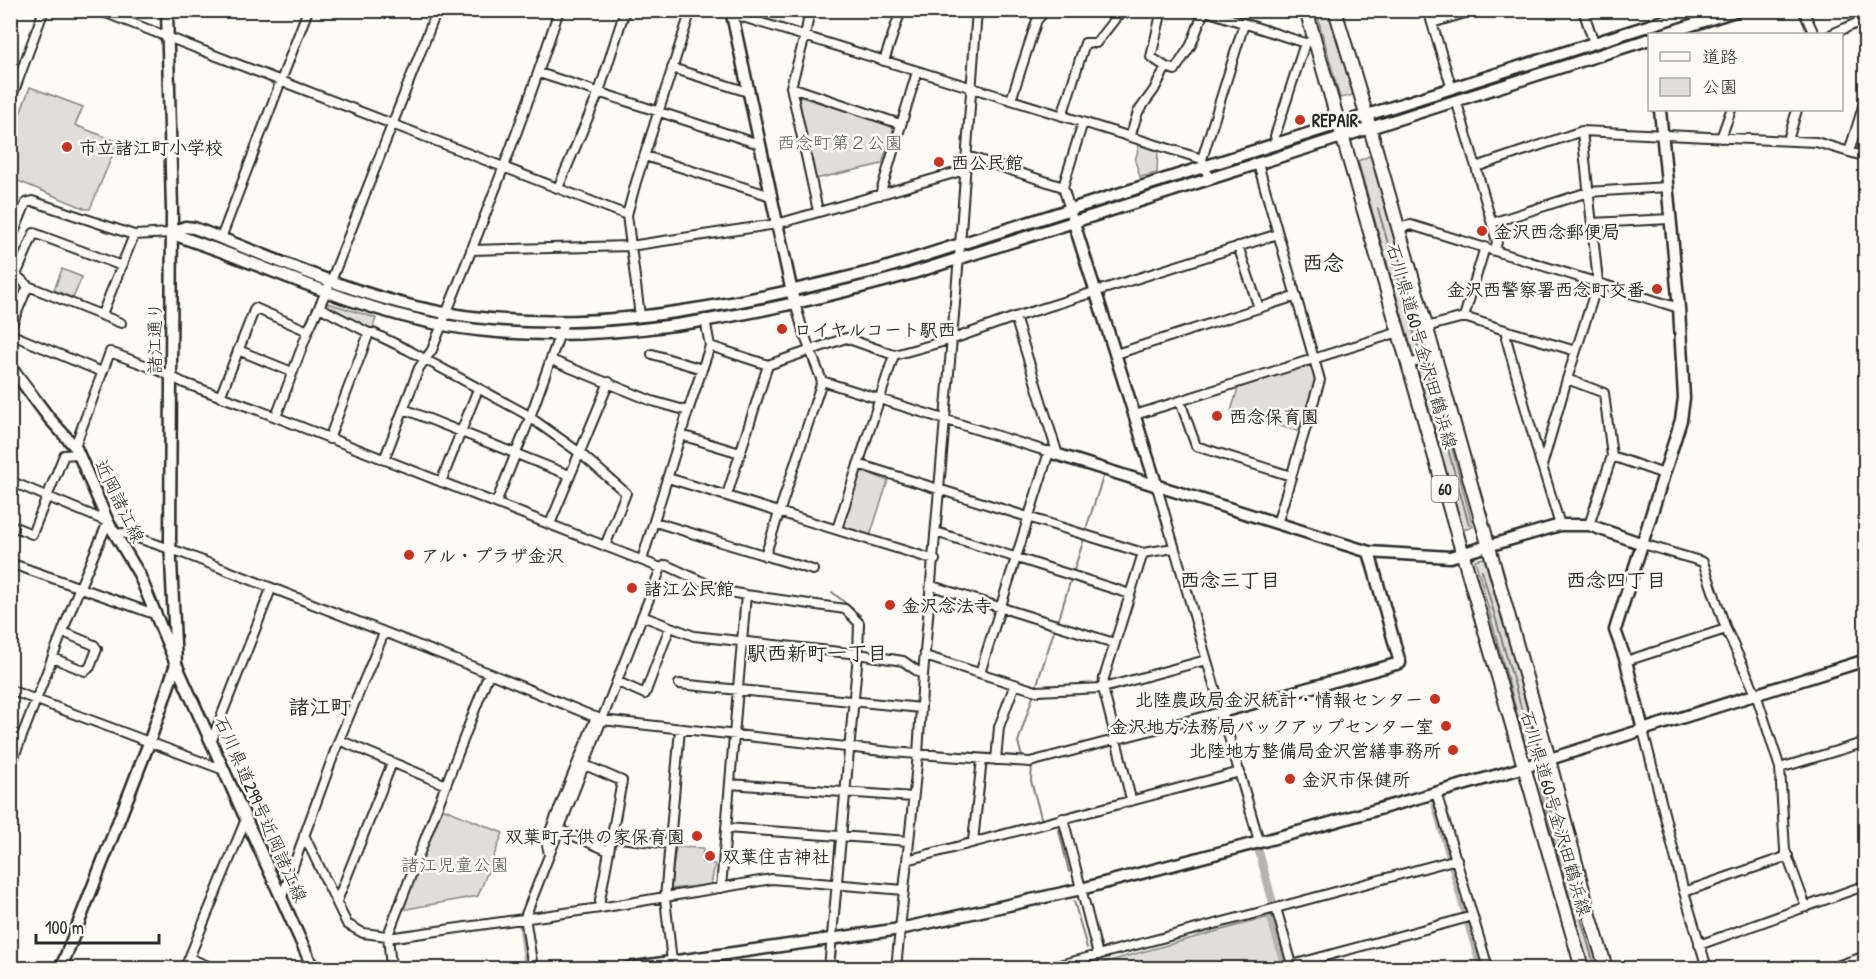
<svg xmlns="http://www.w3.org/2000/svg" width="1876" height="979" viewBox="0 0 1876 979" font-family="'Patrick Hand','Klee One',sans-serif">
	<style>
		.green { fill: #dfdeda; stroke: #858482; stroke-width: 1.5 }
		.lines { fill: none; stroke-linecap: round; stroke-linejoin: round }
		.stream { stroke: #7e7d7b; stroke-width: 2 }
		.canal { stroke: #b5b4b1; stroke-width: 8 }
		.street-casing { stroke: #2b2b2b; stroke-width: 12 }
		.secondary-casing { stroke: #2b2b2b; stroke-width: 15 }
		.primary-casing { stroke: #2b2b2b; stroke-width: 16 }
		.street { stroke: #fdfcf7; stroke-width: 8 }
		.secondary { stroke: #fdfcf7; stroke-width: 10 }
		.primary { stroke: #fdfcf7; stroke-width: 12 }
		.poi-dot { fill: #c8321e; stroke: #fdfcf7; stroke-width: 2 }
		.labels { text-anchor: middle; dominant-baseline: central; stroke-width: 5; stroke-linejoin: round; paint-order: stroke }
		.shield { fill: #fdfcf7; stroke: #6a6a68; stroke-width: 1.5 }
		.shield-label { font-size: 16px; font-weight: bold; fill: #2b2b2b }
		.poi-label { font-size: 18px; font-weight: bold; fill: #2b2b2b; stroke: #fdfcf7; text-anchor: start }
		.park-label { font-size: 18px; fill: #585857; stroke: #fdfcf7 }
		.street-label { font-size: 18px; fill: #2b2b2b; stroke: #fdfcf7 }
		.neighbourhood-label { font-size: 20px; font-weight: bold; fill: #2b2b2b; stroke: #fdfcf7 }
		.quarter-label { font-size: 21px; font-weight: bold; fill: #2b2b2b; stroke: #fdfcf7 }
	</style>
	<rect width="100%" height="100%" fill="#fdfcf7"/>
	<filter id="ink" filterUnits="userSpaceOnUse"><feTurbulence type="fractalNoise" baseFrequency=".0167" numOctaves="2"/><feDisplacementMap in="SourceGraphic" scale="12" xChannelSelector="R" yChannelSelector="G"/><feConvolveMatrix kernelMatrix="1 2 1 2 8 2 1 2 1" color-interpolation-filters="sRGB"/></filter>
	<g filter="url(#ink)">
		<path class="green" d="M1316,11H1329L1353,95L1340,98Z
			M30,87L83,107L75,125L118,142L90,209H86L11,178V138Z
			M801,97L892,125L893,130L882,164L815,179L797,100Z
			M1139,145L1158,151L1157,173L1140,177L1135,161Z
			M1369,156L1371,157L1425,347L1423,351L1416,353L1412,351L1358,161Z
			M62,269L82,277L73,298L54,290Z
			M328,303L376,318L371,334L324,311Z
			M1309,365L1313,367L1316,381L1300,432L1231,411L1238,388Z
			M1430,367L1473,527L1463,530L1418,371Z
			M864,471L888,481L869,539L843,531L841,527L859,474Z
			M1484,558L1522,688L1535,743L1526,746L1475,560Z
			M1549,781L1602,968H1589L1539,784Z
			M442,808L503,833L478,896L401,910Z
			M676,847L703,848L702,862L715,864L711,885L670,889Z
			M1269,917L1283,968H1092L1091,966Z"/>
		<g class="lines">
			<path class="stream" d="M1378,209L1418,347
				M1427,373L1469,525
				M1086,529L1103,477
				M1482,571L1531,742
				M1073,573L1084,539
				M832,592L860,615L863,626L858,698
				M1058,622L1070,582
				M1036,687L1055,628
				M1022,757L1018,742L1034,693
				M1032,764L1031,781L1042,821
				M1545,792L1595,968
				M1058,826L1069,872
				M846,833L858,704
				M1074,901L1087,948
				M838,924L845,839
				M1490,957L1493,968
				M834,968L836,948"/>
			<path class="canal" d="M1435,804L1449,854
				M1258,848L1273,903
				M1453,869L1464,909
				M1271,918L1285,968
				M1468,923L1481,968
				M522,924L528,968"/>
			<defs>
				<path id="street" d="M98,10L627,215
					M720,10L1202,159L1209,179
					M810,10L805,36L791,87L818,211
					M1203,10L1305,43
					M1428,10L1452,89
					M1583,10L1594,43
					M1803,10L1814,34
					M167,13L180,10
					M1432,23L1475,10
					M1832,34L1866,19
					M884,61L901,10
					M1166,67L1175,70L1191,45L1204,11
					M672,68L748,92
					M539,73L759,144
					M791,87L900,124
					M1011,100L1037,20L1046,10
					M1456,100L1476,167L1582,131L1816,142L1866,157
					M10,102L44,10
					M1062,116L1085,43H1096L1122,10
					M1130,137L1138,112L1154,90L1166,67L1151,57L1162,10
					M1721,138L1731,110
					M1788,140L1797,110
					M1277,145L1275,136L1305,43L1316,41
					M1849,152L1866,97
					M645,156L771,196
					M967,156L1063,187
					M1202,159L1244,24
					M1258,164L1320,380L1277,524
					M1476,167L1497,242L1495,250
					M558,188L599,92L625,10
					M880,195L917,72
					M1074,223L1063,187L1083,122
					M1492,223L1588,192L1667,187
					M1592,223L1670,219
					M1398,228L1411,225L1679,308
					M221,238L308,10
					M10,242L26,203L32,201L134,235L171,233
					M1238,246L1259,308
					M471,250L630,246L777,224L965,170
					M319,307L369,333H373L408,350L524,413L580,453L626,493L605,546
					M102,314L134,235
					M640,316L627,215L636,182L691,10
					M1015,317L1058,455
					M1464,317L1485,247
					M121,323L28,286L16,275L34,233L122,266
					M1426,327L1464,317L1508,331L1506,338L1541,464
					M10,329L28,286
					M1508,331L1576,351
					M10,334L102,372
					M710,346L768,365L846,338L894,355L953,339L1015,317L1278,234
					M238,350L292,372
					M652,354L702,369
					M1116,354L1296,296
					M551,360L652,401L688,411L710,346L705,319
					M1409,364L1434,356
					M1567,379L1604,393L1612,456L1589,525
					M822,381L1049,452L980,673
					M220,397L255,308L308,331
					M1180,401L1196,446L1291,476
					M404,409L569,475
					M1135,415L1399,332
					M276,417L308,331L331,281L437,10
					M681,435L740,453
					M329,439L369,333
					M75,446L110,352L158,370L184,383L258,410L605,546L661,568L666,565L720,590L746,595L845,609L859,623L858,654L903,661L923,675L960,245L977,10
					M1612,456L1664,474
					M384,460L419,368L432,350C476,238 522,126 559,10
					M858,464L1143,553
					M668,478L935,560
					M10,481L108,522L79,589L10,767
					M441,482L478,389
					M1157,487L1259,841
					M727,495L768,365
					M496,503L528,423L564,322
					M655,522L813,570
					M550,524L609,382
					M10,525L32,534L64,455L79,454
					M1560,525L1542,466L1567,379L1598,282L1582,131
					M837,529L894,355
					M936,532L1130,594
					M116,534L123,533L185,554L489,673L602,720L891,752L1030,762L1221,712
					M1643,544L1703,562L1726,629L1756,694L1780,768L1866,742
					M765,556L822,381L804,334L795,303
					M642,560L688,411
					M10,563L157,615
					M932,586L1114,643
					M642,616L694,636L858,654L829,968
					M925,656L1036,691L1103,688L1206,660
					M53,658L85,671L90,667L97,649L94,645L63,632
					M1626,661L1726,629
					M618,682L645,694L670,627
					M679,684L921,708
					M10,690L224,770
					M1643,730L1684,892L1707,968
					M212,740L271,589
					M339,740L446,785
					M996,760L999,727L1015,684
					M578,762L622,781L600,900V908
					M1780,768L1785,850L1806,907
					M730,784L913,797
					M1436,792L1488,968
					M1131,799L1103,688L1104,678L1143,553L1174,548
					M1063,818L1098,955
					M726,828L909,841
					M560,830L609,851
					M304,835L347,924L363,933L395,937L600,908L772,879L904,890
					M611,837L670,844
					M973,841L982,759
					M549,854L546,841L596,717
					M907,860L1240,772
					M721,888L746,595
					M1684,892L1788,856
					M282,897L339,740L384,633
					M337,901L392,763
					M1699,945L1866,885
					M189,958L213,968
					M672,962L665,898L680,729
					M1292,965L1473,916
					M185,968L246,819
					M391,968L388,935L489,673
					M533,968L525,917L661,568
					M896,968L918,754L923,675
					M1048,968L1276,908
					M1293,968L1276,908L1457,859
					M1831,968L1866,956"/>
				<path id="secondary" d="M731,10L793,297
					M1664,34L1738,10
					M1074,223L1157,487
					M171,233L185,227L194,228C267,255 339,289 416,307C568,343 733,306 882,269L1698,10
					M171,233C191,241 211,247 231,255C301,282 369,311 443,325C592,352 765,314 910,274L1650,39
					M10,366L49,418L76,448L108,522L139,574L176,664L313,968
					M1049,452L1369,552L1450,557L1560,525H1589L1643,544
					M1221,712L1400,663L1369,552
					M1643,730L1626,661L1615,630L1681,420L1684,398L1679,308L1660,110
					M61,968L149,743L176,664L170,540L172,209L167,10
					M628,968L900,929L1081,889L1309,829L1505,773L1866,660"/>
				<path id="primary" d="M1306,10L1582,968
					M1335,10L1360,93L1546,748L1588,909L1606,968"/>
			</defs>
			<use href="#street" class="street-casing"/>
			<use href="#secondary" class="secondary-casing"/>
			<use href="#primary" class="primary-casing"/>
			<use href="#street" class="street"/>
			<use href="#secondary" class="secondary"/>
			<use href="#primary" class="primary"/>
		</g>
	</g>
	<g class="poi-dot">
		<circle cx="1300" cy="120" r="6"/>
		<circle cx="67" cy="147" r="6"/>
		<circle cx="939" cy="162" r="6"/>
		<circle cx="1482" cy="231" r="6"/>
		<circle cx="1657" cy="289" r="6"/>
		<circle cx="782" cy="329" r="6"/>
		<circle cx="1217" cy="416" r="6"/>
		<circle cx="409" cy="555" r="6"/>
		<circle cx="632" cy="588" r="6"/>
		<circle cx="890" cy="605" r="6"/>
		<circle cx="1435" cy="699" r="6"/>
		<circle cx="1446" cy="726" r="6"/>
		<circle cx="1453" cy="750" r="6"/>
		<circle cx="1290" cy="779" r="6"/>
		<circle cx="697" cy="836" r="6"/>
		<circle cx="710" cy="856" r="6"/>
	</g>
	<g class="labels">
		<rect class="shield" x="1431.5" y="476" width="27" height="26" rx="4.5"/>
		<g class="shield-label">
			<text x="1445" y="489">60</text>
		</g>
		<g class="poi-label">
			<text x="1312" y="120">REPAIR</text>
			<text x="79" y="147">市立諸江町小学校</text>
			<text x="951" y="162">西公民館</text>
			<text x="1494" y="231">金沢西念郵便局</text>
			<text x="1645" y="289" text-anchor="end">金沢西警察署西念町交番</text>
			<text x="794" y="329">ロイヤルコート駅西</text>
			<text x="1229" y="416">西念保育園</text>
			<text x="421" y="555">アル・プラザ金沢</text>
			<text x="644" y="588">諸江公民館</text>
			<text x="902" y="605">金沢念法寺</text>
			<text x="1423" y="699" text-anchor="end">北陸農政局金沢統計・情報センター</text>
			<text x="1434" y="726" text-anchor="end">金沢地方法務局バックアップセンター室</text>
			<text x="1441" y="750" text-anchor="end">北陸地方整備局金沢営繕事務所</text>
			<text x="1302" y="779">金沢市保健所</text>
			<text x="685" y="836" text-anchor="end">双葉町子供の家保育園</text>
			<text x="722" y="856">双葉住吉神社</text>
		</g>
		<g class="park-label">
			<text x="840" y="142">西念町第２公園</text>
			<text x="455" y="864">諸江児童公園</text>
		</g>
		<g class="street-label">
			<text transform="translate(154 338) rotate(-90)">諸江通り</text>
			<text transform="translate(1422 346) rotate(74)">石川県道60号金沢田鶴浜線</text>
			<text transform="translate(120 501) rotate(64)">近岡諸江線</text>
			<text transform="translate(261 809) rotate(66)">石川県道299号近岡諸江線</text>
			<text transform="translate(1556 813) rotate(74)">石川県道60号金沢田鶴浜線</text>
		</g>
		<g class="neighbourhood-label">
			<text x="1230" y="579">西念三丁目</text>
			<text x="1616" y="579">西念四丁目</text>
			<text x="817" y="652">駅西新町一丁目</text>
		</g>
		<g class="quarter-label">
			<text x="1323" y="262">西念</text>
			<text x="320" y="706">諸江町</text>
		</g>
	</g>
	<rect width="1876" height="979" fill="none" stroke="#fdfcf7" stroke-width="36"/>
	<rect x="18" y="18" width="1840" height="943" fill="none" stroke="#2b2b2b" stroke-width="2" filter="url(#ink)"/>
	<rect x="1648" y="33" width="195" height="78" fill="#fdfcf7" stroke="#a9a8a5" stroke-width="1.5"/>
	<rect x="1660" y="52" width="30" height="9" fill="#fdfcf7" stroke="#a9a8a5" stroke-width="1.5"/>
	<text x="1702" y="63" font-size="18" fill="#2b2b2b">道路</text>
	<rect x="1660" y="78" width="30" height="18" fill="#dfdeda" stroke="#a9a8a5" stroke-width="1.5"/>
	<text x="1702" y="93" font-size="18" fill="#2b2b2b">公園</text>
	<path d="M36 934v9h123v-9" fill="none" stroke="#2b2b2b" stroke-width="3"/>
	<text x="45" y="934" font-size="18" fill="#2b2b2b" stroke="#fdfcf7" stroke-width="4.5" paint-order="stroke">100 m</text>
</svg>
